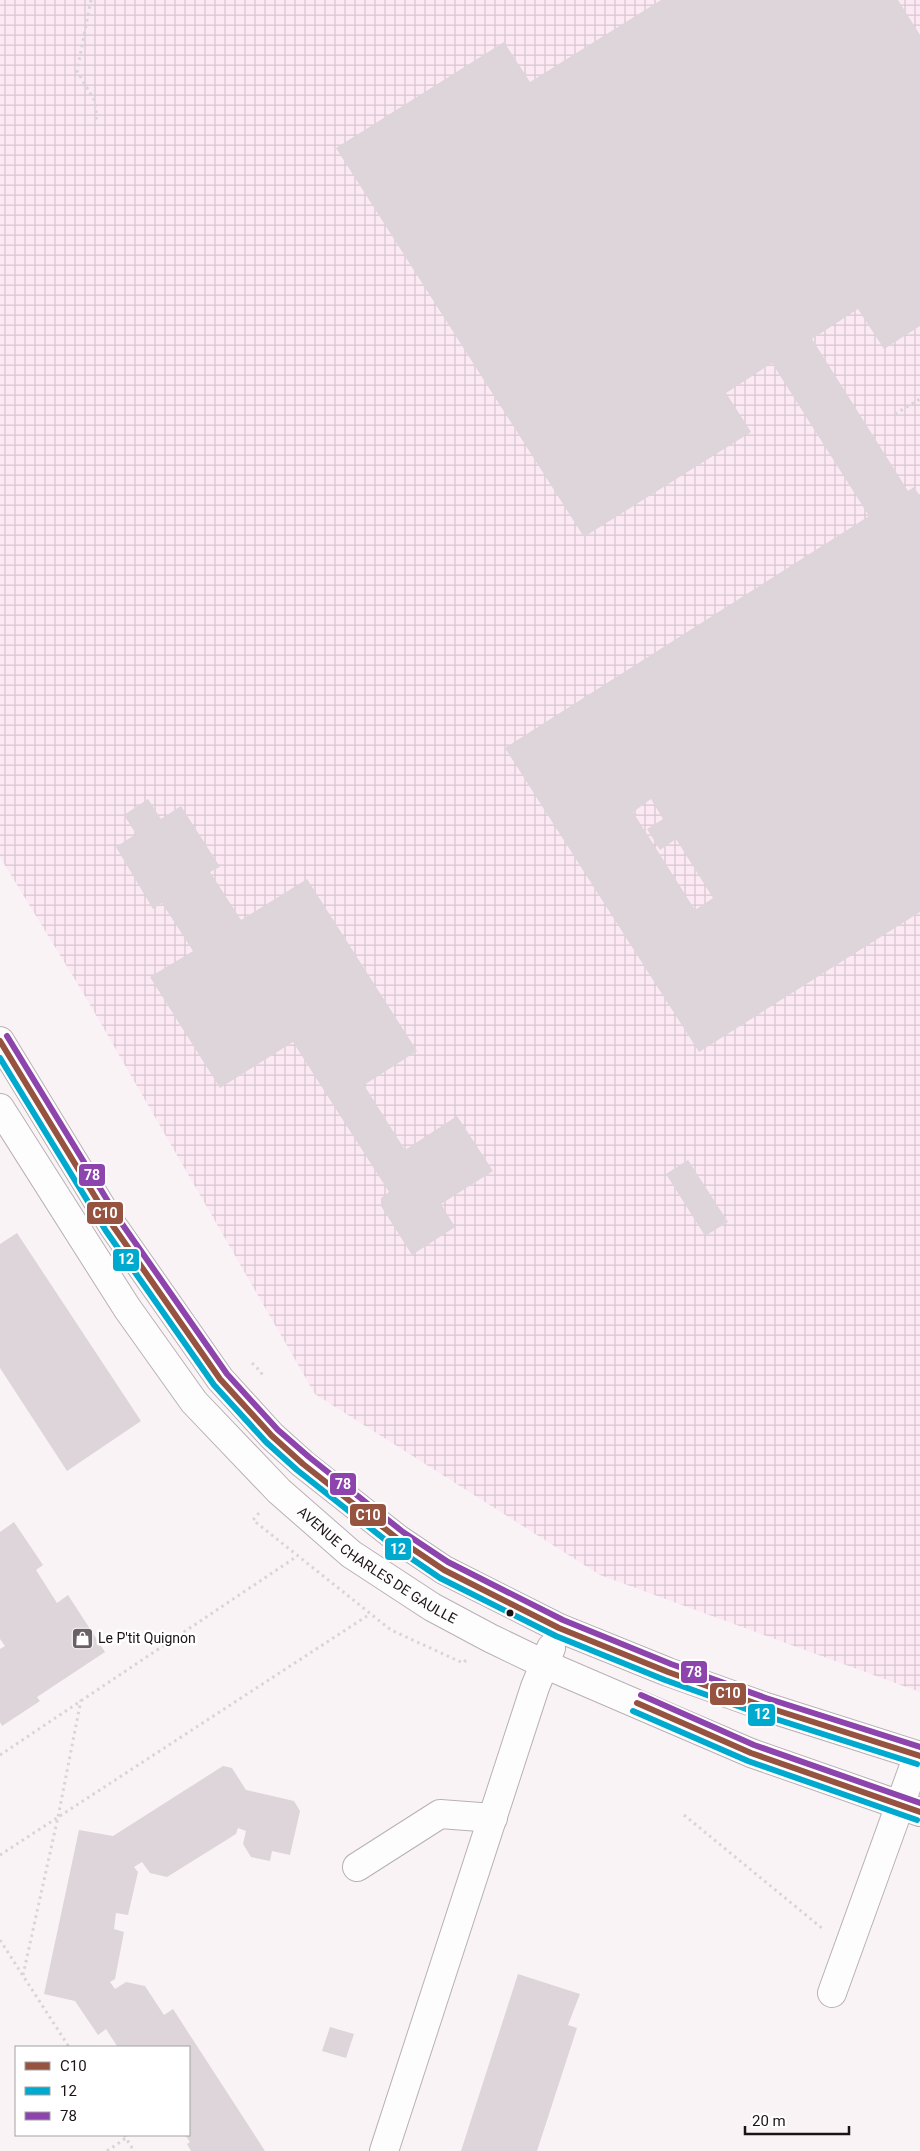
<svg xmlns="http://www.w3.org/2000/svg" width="920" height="2151" viewBox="0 0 920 2151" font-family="Roboto,sans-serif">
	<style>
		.industrial { fill: url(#industrial-grid) }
		.building { fill: #ddd5d9; fill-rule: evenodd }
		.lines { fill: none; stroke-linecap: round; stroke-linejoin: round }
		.minor-casing { stroke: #b8b0b5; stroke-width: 30 }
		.path { stroke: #d7d5d6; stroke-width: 3; stroke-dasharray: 2.5 4; stroke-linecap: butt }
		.minor { stroke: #fefdfe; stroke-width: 28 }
		.bus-1-casing { stroke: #fff; stroke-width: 10 }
		.bus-2-casing { stroke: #fff; stroke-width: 10 }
		.bus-3-casing { stroke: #fff; stroke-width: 10 }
		.bus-1 { stroke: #965340; stroke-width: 6 }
		.bus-2 { stroke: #00a9ce; stroke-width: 6 }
		.bus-3 { stroke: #8e44ad; stroke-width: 6 }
		.bus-dot { fill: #1c1318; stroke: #fff; stroke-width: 2 }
		.labels { text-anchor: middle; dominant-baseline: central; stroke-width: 5; stroke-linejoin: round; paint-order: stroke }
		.street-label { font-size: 14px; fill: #1c1318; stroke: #fff }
		.poi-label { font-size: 14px; fill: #1c1318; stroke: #fff; text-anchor: start }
		.line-badge { stroke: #fff; stroke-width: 2 }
		.badge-label { font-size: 14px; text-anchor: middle; font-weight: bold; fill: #fff }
	</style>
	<defs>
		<pattern id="industrial-grid" width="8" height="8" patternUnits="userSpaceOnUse" patternTransform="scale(1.25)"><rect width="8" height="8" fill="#fce9f3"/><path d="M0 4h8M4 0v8" fill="none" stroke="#d7c7d0"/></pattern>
	</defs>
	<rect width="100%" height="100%" fill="#f9f3f6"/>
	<path class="industrial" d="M0,0H920V1692L600,1575L315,1394L85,996L0,857Z"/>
	<path class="building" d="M661,0H898L920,35V326L884,349L858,309L812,339L908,491L914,487L920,496V912L699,1052L505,748L869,516L772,363L726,393L751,432L584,537L336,148L504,42L530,82ZM651,799L663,819L647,829L660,850L676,839L713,898L695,910L633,812Z
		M148,799L161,819L181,806L220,867L210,872L241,920L307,879L417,1051L364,1085L405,1150L457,1116L493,1171L441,1204L455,1227L412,1255L381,1206V1198L389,1192L293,1042L220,1088L150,977L193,951L162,903L153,909L116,847L136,834L124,815Z
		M688,1160L728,1222L705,1236L666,1174Z
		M17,1233L141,1421L67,1471L0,1368V1244Z
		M14,1522L43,1565L36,1570L57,1603L68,1595L105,1652L37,1697L40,1701L2,1726L0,1722V1649L5,1646L0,1639V1532Z
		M223,1766L232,1768L246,1790L294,1801L300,1811L290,1855L272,1851L270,1861L251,1857L243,1844L246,1831L238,1828L236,1834L167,1877L150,1873L142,1862L134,1867L138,1872L128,1915L116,1913L114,1929L124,1932L115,1979L110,1982L115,1989L126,1982L145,1986L164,2015L173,2009L265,2151H191L187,2144L190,2142L185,2135H189V2047L117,2046L106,2029L98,2035L75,2001L44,1994L79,1830L113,1836Z
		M518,1974L580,1994L568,2025L577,2028L537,2151H461Z
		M330,2027L354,2034L346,2058L322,2051Z"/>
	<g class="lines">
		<defs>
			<g id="minor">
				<path d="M0,1041L113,1226L220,1379L272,1436L303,1464L398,1539L444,1570L559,1628L668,1672L763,1706L920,1756"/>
				<path id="s1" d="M0,1108L127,1308L194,1402L279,1491L351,1554L432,1607L490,1638L544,1664L751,1753L920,1812"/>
				<path d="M357,1867L440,1814L493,1818"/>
				<path d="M832,1993L918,1755"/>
				<path d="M384,2151L535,1687L551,1648"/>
			</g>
		</defs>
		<use href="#minor" class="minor-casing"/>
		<path class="path" d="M91,0L77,71L96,103V122
			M895,414L920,399
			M252,1363L261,1372L263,1377
			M259,1513L253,1520L391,1630L463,1663L466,1660
			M0,1755L296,1557
			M684,1815L823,1929
			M0,1855L370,1614
			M0,1940L69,2047
			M23,1975L58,1817L81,1700
			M124,2135L134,2151
			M107,2151L126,2138"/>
		<use href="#minor" class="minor"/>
		<defs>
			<path id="bus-1" d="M0,1041L113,1226L220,1379L272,1436L303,1464L398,1539L444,1570L559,1628L668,1672L763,1706L920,1756
				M637,1703L751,1753L920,1812"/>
			<path id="bus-2" d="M0,1058L106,1231L214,1385L266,1442L297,1470L393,1546L440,1578L556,1636L665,1680L760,1714L917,1764
				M633,1711L748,1761L917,1820"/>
			<path id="bus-3" d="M7,1036L120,1221L227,1374L278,1430L309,1457L403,1532L448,1562L563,1620L671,1664L766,1698L920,1747
				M641,1695L754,1745L920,1803"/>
		</defs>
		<use href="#bus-1" class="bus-1-casing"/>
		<use href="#bus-2" class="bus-2-casing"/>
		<use href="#bus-3" class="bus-3-casing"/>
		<use href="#bus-1" class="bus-1"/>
		<use href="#bus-2" class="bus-2"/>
		<use href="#bus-3" class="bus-3"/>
	</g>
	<defs>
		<symbol id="shop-square" viewBox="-11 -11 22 22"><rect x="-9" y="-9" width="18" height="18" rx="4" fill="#696166" stroke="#fff"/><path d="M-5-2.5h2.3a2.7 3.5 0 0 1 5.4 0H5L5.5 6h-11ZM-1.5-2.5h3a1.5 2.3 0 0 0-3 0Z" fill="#fff"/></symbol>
	</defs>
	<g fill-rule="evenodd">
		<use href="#shop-square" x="70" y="1626" width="25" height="25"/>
	</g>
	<circle class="bus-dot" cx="510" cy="1613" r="4.5"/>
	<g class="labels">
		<g class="street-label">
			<text stroke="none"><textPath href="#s1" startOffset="599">AVENUE CHARLES DE GAULLE</textPath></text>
		</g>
		<g class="poi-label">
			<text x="98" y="1638">Le P'tit Quignon</text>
		</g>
	</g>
	<g class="line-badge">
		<rect x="78" y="1163" width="28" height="24" rx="5" fill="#8e44ad"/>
		<rect x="86" y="1201" width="38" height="24" rx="5" fill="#965340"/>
		<rect x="112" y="1248" width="28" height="24" rx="5" fill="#00a9ce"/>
		<rect x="329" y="1472" width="28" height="24" rx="5" fill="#8e44ad"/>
		<rect x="349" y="1503" width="38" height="24" rx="5" fill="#965340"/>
		<rect x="384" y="1537" width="28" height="24" rx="5" fill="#00a9ce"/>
		<rect x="680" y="1660" width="28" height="24" rx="5" fill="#8e44ad"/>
		<rect x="709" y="1682" width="38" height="24" rx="5" fill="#965340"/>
		<rect x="747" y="1703" width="29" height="24" rx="5" fill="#00a9ce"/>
	</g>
	<g class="badge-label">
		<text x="92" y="1180">78</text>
		<text x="105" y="1218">C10</text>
		<text x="126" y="1264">12</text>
		<text x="343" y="1489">78</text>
		<text x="368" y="1520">C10</text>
		<text x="398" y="1554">12</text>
		<text x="694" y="1677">78</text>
		<text x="728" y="1698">C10</text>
		<text x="762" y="1719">12</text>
	</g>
	<rect x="15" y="2046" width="175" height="90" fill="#ffffff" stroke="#a4a1a3"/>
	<rect x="25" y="2062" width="25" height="8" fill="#965340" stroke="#a4a1a3"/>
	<text x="60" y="2071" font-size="15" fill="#1c1318">C10</text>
	<rect x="25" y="2087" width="25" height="8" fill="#00a9ce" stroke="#a4a1a3"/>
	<text x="60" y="2096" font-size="15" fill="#1c1318">12</text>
	<rect x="25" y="2112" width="25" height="8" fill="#8e44ad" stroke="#a4a1a3"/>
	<text x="60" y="2121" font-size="15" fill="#1c1318">78</text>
	<path d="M745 2126v8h104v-8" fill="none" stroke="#1c1318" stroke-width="2.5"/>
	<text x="752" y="2126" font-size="15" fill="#1c1318" stroke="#ffffff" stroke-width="4" paint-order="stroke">20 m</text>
</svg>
